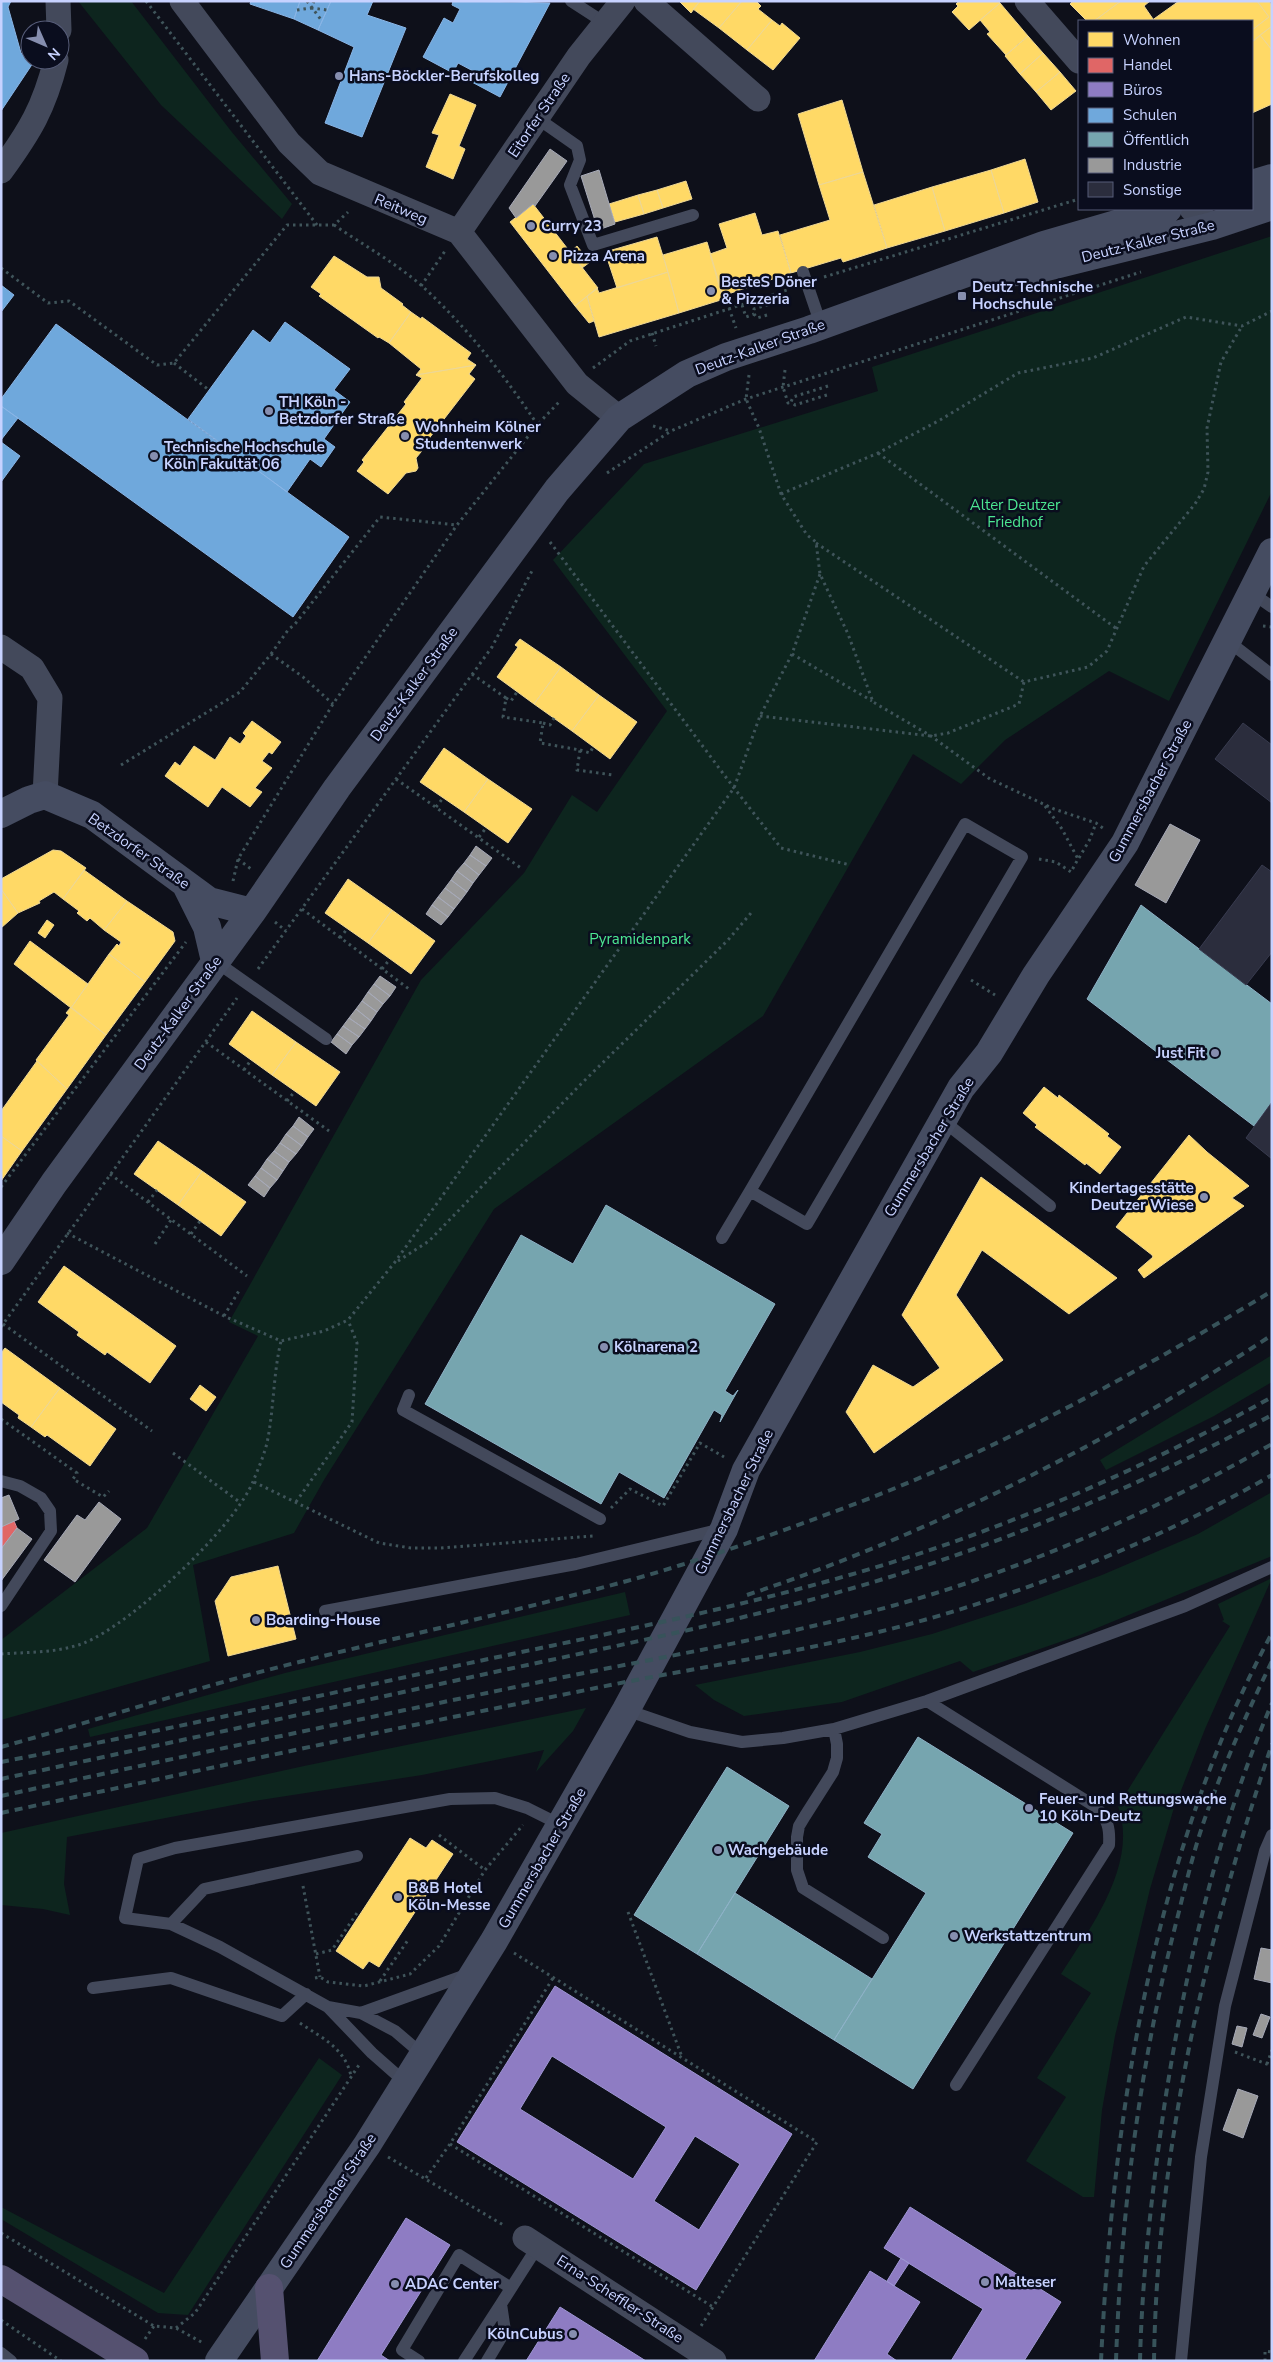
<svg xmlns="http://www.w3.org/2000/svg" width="1273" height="2362" viewBox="0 0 1273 2362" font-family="'Nunito Sans',sans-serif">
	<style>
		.green { fill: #0d251e }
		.homes { fill: #ffd966; stroke: #eed794 }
		.shops { fill: #e06666; stroke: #d88694 }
		.offices { fill: #8e7cc3; stroke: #9f96d5; fill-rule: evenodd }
		.schools { fill: #6fa8dc; stroke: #89b5e6 }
		.public { fill: #76a5af; stroke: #8eb2c7 }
		.industry { fill: #999; stroke: #a7aab8 }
		.building { fill: #2b2d3d; stroke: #383b4f }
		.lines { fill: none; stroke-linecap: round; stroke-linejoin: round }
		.path { stroke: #3f545a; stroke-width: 3; stroke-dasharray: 2.5 4; stroke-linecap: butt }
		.lane { stroke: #43495b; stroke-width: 12 }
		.street { stroke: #43495b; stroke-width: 25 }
		.secondary { stroke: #454c61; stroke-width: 28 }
		.primary { stroke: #555170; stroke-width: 28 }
		.rail { stroke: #37535a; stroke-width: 4; stroke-dasharray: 8 6; stroke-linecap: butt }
		.poi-dot { fill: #868eaf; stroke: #0a0d1e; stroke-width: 2 }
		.labels { text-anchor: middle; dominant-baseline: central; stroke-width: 5; stroke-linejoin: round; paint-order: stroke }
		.poi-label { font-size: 15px; font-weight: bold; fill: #c7d2ff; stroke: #0a0d1e; text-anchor: start }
		.street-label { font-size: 15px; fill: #c7d2ff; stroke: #0a0d1e }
		.park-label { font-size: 15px; fill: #4ce792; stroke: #0a0d1e }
	</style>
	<rect width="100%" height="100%" fill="#0e101a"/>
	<path class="green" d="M78,1H131L231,131L292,204L282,219L161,105Z
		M1272,236V491L1169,701L1109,671L1005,740L961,784L913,754L763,1016L494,1209L324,1480L294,1533L193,1565L210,1661L1,1720V1640L147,1528L258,1336L229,1322L421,980L524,873L572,795L597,812L667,711L553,560L644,464L878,391L872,367Z
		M1272,1355V1382L1214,1416L1106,1470L1100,1460Z
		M1272,1492V1556L1080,1635L973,1672L960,1661L842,1702L744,1716L714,1700L695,1685L860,1652L932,1634L1024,1604L1102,1575L1198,1534Z
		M1272,1578L1205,1729L1173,1811L1150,1889L1115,2036L1102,2110L1094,2197H1083L1026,2161L1066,2097L1037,2078L1091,1993L1061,1974C1090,1928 1139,1864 1118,1806L1230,1626L1222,1621L1224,1620L1218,1604Z
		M625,1592L630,1615L90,1737L88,1729L285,1673Z
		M586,1708L573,1731L536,1772L544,1750L422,1775L254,1801L67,1837L64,1884L70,1915L43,1909L1,1905V1833L304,1766Z
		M319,2058L342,2075L188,2315L158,2313L1,2219V2207L164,2293Z"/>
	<path class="homes" d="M679,1H700L691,13Z
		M700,1H742L719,28L693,9Z
		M742,1H756L761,6L758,9L772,20L747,50L719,28Z
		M959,1H998L1000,3L969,30L952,12L958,6L956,4Z
		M1073,1H1121L1094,21H1087L1070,4Z
		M1121,1H1150L1144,6L1153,19L1151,21H1094Z
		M1179,1H1257L1269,17L1252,30V21H1151Z
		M1257,1H1269L1272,5V26L1252,42V30L1269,17Z
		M1000,3L1028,36L1006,55L987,34L990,32L980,20Z
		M772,20L780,26L782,23L800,38L773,70L747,50Z
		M1272,26V50L1260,35Z
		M1260,35L1272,50V104L1252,113V42Z
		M1028,36L1043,53L1020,74L1005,56Z
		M1043,53L1060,72L1036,92L1020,74Z
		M1060,72L1076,91L1051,110L1036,92Z
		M450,94L476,105L459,146L465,149L453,179L426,167L439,135L432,133Z
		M842,100L863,172L819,185L798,114Z
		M1025,159L1038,202L1004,213L991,170Z
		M991,170L1004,213L945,231L932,187Z
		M863,172L887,248L843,262L841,258L791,273L780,235L830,220L819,185Z
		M686,181L692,199L663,208L657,190Z
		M932,187L945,231L887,248L874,205Z
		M657,190L663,208L644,214L638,195Z
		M638,195L644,214L615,222L609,204Z
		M533,204L598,288L575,306L510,222Z
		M755,213L762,235L778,231L791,273L722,296L710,254L727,248L719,224Z
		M657,237L668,272L617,288L605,252Z
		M707,242L724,299L679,313L663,255Z
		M577,246L590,262L582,268L570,252Z
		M334,256L367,277H379L381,288L403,304L402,305L411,312L389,343L379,337L378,338L319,296L321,294L311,287Z
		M668,272L679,313L599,337L587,296L597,288L599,293Z
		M587,296L594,321L589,323L575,306Z
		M411,312L421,319L422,317L471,353L467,359L476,365L416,375L421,369L389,343Z
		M476,365L469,374L475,379L424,445L426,446L416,458L418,468L416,471L406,473L388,494L357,471L364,462L362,460L406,404L404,402L422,378L416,375Z
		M520,639L561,667L534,704L497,677L518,647L515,645Z
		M561,667L599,695L572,731L534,704Z
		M599,695L637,722L610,759L572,731Z
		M252,721L281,742L272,754L269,752L262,761L272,768L255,788L262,792L250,807L222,787L208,807L165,776L175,762L180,766L194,746L215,760L230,737L240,744L246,736L243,733Z
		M444,748L488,779L464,812L420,782Z
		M488,779L532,809L508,843L464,812Z
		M53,850L61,851L86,868L63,899L54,892L39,901L40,903L18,913L1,889V879Z
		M84,870L127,901L104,930L90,918L87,921L77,913L79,911L63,899Z
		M348,879L392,910L368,943L325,913Z
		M1,889L18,913L1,928Z
		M127,901L173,932L175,941L145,982L109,954L117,944L119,946L121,942L104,930Z
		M392,910L435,941L411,974L368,943Z
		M47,920L54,925L45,938L38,933Z
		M30,941L88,984L71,1008L14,964Z
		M109,954L145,982L106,1035L71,1008Z
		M71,1007L106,1035L67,1089L36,1060L69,1015L66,1013Z
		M252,1011L296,1042L272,1075L229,1044Z
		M296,1042L340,1072L316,1106L272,1075Z
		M37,1061L67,1089L22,1151L1,1136V1111Z
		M1044,1087L1058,1098L1059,1095L1109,1134L1107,1136L1121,1147L1100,1174L1086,1163L1085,1165L1035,1127L1037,1125L1023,1113Z
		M1189,1135L1207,1152L1249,1186L1232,1198L1244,1206L1144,1278L1138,1270L1153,1257L1152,1255L1116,1227Z
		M1,1136L22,1151L1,1181Z
		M158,1141L202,1171L178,1205L134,1174Z
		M202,1171L246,1202L221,1236L178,1205Z
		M981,1177L1117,1278L1069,1314L982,1250L956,1295L1003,1360L874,1453L846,1412L873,1365L913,1387L940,1368L902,1315Z
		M64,1266L176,1346L150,1383L107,1352L105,1355L77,1335L79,1332L38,1302Z
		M5,1348L60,1388L31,1427L18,1418L19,1415L1,1402V1353Z
		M200,1385L216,1397L206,1411L190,1399Z
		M60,1388L116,1429L90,1466L47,1435L45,1437L31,1427Z
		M278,1566L296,1639L228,1656L215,1601L231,1577Z
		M410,1838L426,1848L432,1840L453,1854L379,1967L369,1961L363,1969L336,1951Z"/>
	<path class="shops" d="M14,1521L17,1528L1,1549V1527Z"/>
	<path class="offices" d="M555,1986L792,2134L696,2290L457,2142ZM552,2056L666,2127L633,2179L520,2109ZM695,2136L740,2164L699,2230L654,2201Z
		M910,2207L1061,2302L1024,2361H951L983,2309L884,2248Z
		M406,2218L450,2245L381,2355L390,2361H317Z
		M901,2258L909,2263L894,2286L887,2281Z
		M870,2271L920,2302L887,2354L897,2361H814Z
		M560,2307L646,2361H526Z"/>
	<path class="schools" d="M1,1H11L8,7L21,53L33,63L1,111Z
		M251,1H300L294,19L250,4Z
		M300,1H331L318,30L294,19Z
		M331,1H373L367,15L406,28L362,137L325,123L354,47L318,30Z
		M453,1L550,3L500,97L470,81L475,72L458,63L453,73L423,57L444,18L453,23L460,9L452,5Z
		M1,285L14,295L1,312Z
		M285,322L350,369L334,390L350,402L324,439L335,447L321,467L310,459L287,492L188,419L253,330L270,343Z
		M56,324L349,537L293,617L1,406V399Z
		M1,406L18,418L1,440Z
		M1,442L20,456L1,482Z"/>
	<path class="public" d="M1141,905L1272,1004V1102L1254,1126L1087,999Z
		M606,1205L775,1304L725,1391L733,1396L738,1390L720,1422L722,1415L714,1410L664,1498L619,1472L601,1504L425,1404L521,1235L573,1264Z
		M918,1737L1073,1833L913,2089L834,2040L926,1893L868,1857L882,1834L864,1823Z
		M727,1767L789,1806L697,1954L634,1915Z
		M735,1893L872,1979L834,2040L697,1954Z"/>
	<path class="industry" d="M550,149L567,161L535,206L533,204L516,218L509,208Z
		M599,170L615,224L598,230L581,176Z
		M1170,824L1200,840L1166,903L1135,885Z
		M476,846L492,858L486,866L470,855Z
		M470,855L486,866L479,875L464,863Z
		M464,863L479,875L473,883L457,871Z
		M457,871L473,883L467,892L451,880Z
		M451,880L467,892L461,900L445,888Z
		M445,888L461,900L454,909L438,897Z
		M438,897L454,909L448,917L432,905Z
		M432,905L448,917L441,925L426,914Z
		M380,976L396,987L390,996L374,984Z
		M374,984L390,996L383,1004L368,992Z
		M368,992L383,1004L377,1012L362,1001Z
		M362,1001L377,1012L371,1021L356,1009Z
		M356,1009L371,1021L365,1029L349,1018Z
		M349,1018L365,1029L359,1037L343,1026Z
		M343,1026L359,1037L352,1045L337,1034Z
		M337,1034L352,1045L346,1054L331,1042Z
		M299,1117L314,1129L308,1137L293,1126Z
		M293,1126L308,1137L302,1146L286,1134Z
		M286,1134L302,1146L296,1154L280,1143Z
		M280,1143L296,1154L289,1162L274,1151Z
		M274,1151L289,1162L283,1171L267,1159Z
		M267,1159L283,1171L277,1180L261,1168Z
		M261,1168L277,1180L270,1188L255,1176Z
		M255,1176L270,1188L264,1197L248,1185Z
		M9,1495L19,1519L1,1527V1498Z
		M99,1502L121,1519L75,1582L44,1560L77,1515L85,1520Z
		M17,1528L32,1539L1,1581V1549Z
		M1261,1948L1272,1950V1983L1254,1979Z
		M1261,2014L1270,2017L1262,2038L1253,2035Z
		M1237,2026L1247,2028L1242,2047L1232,2044Z
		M1238,2089L1258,2096L1243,2138L1223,2130Z"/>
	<path class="building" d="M1243,723L1272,745V803L1215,759Z
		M1262,865L1272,872V952L1246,985L1199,949Z
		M1272,1102V1159L1246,1138Z"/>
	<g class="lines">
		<path class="path" d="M146,1L317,225
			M307,1L322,21
			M311,8L327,10
			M297,10L311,8L314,1
			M334,225C362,244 397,264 422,286C466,326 504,375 537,424
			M1,268L48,303L69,301L157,365L174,363L287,225H334L348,212
			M824,277L1079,199
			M421,286L445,251
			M742,305L746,317L754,314
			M729,308L736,328
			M767,315L757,318L754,314V309L790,298
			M652,333L656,346
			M174,363L209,390
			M593,368L630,341L790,289
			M785,370L783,387L788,403L791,402
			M749,375L746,399L759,428L781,494L807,535L816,542L820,574L848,634L873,702L931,736L990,779L1054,809L1096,823L1104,829
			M828,386L793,397L791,402L795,405L830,394
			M653,426L671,431
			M878,453L1117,629
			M607,473L671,431L746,399L1141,272
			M781,494L878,453L940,420L1018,373L1093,358L1186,317L1242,326L1272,311
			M550,542L734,788L781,848L850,865
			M816,543L1024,682
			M1263,626L1272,627
			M271,654L288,630L295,624L380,517L457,525
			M792,654L872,701
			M472,674L506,698L503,717L543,723L540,743L580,750L577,770L613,775
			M506,698L511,701L517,692
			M760,716L931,736L948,733L1019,704L1024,682L1088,667L1107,651L1144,566L1195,504L1204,489L1208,472L1207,428L1221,362L1242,326
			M543,723L550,725L554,718
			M580,750L590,753L593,747
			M121,765L240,692L271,654L303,677L333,704
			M396,779L521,868
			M1045,806L1062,829L1078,859L1071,872
			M436,807L443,798
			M479,837L486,828
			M1079,858L1090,839L1096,823
			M238,859L251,869
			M1039,859L1056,862L1074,874
			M233,881L238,859L333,704L457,525L538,424L560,401
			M302,909L409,989
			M275,922L286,931
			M340,938L347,929
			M258,969L492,647L533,569
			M382,969L390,959
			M971,980L995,995
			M206,1042L329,1131
			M244,1070L251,1060
			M287,1101L295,1091
			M110,1174L247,1276
			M1,1187L186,942
			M148,1202L157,1190
			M67,1233L224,1316L281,1341L324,1331L348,1320L395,1262L734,788L760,716L792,654L820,574
			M191,1234L200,1221
			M155,1244L171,1220
			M398,1261L429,1241L581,1084L728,940L751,913
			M224,1316L240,1289
			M3,1324L152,1431
			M1,1327L237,998
			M1,1419L77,1473L73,1479L103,1497L109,1491
			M173,1453L241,1503
			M254,1482L379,1543L411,1548H441L593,1536
			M296,1502L352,1422L357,1343L348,1320
			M611,1508L630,1489L663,1506L700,1443L724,1457
			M1,1654C29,1652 58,1653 84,1643C130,1625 237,1526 254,1479C259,1467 264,1455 267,1443C274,1409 273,1375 281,1341
			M439,1835L485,1870
			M303,1886L320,1977
			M628,1912L682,2057
			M514,1953L817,2142L701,2326
			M316,1954L332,1950L357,1913
			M315,1978L320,1977L328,1982L364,1986L410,1974L439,1946L485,1870L523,1825
			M380,1981L408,1940
			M300,2023C322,2038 345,2048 351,2076
			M1235,2052L1272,2066
			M1267,2064L1272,2050
			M450,2144L713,2307
			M388,2157L505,2226
			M426,2178L450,2144L553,1978
			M1,2233L154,2326L176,2328L203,2343
			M1,2320L61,2361
			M176,2328L195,2313L359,2065
			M145,2339L154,2326
			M1265,2361V2351L1272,2352"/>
		<path class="lane" d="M571,1L605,23
			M537,118L577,146L580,160L570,185L593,245L693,215
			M803,272L821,325
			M1252,593L1272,607
			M1228,641L1272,675
			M215,961L326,1039
			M942,1120L1050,1206
			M722,1238L750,1191L965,824L1022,857L807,1224L750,1191
			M409,1395L403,1410L600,1519
			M1,1481L20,1486L41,1498L50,1511L51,1531L1,1606
			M325,1611L576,1564L722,1529
			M927,1701L1096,1807C1108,1820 1110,1828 1109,1845L956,2085
			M626,1710L690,1732L742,1742L783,1738L834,1729L927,1701L1185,1606L1272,1567
			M834,1729L837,1744V1758L833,1772L805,1816L799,1826L797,1837V1870L803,1888L883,1938
			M171,1924L204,1889L357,1856
			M93,1988L171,1978L282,2016L306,1994
			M328,2007L361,2013L395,2031L423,2055
			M361,2013L469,1974
			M406,2083L372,2053L328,2007L220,1947L171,1924L125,1918L138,1859L175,1848L450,1799L495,1798L527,1808L561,1825
			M1,2353L11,2361
			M419,2361L402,2350L459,2255L511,2288
			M464,2361L501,2304
			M487,2361L505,2331L501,2304L538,2246
			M1181,2361L1201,2157L1225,2006L1265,1851L1272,1835"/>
		<path class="street" d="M58,1L59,30
			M182,1L289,143L320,173L459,232L577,384L619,418
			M646,1L758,99
			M1027,1L1079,61
			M1,171C30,131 44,108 56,60
			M1192,209L1212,226
			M459,232L579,56L623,1
			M1,647L32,668L50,698L45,795
			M525,2238L714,2361"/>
		<path class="secondary" d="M1252,184L1272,178
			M991,274L1031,271L1212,226L1272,206
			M1,814L29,800L45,795L92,815L209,901L252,912
			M187,887L207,927L215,961
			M1,1261L54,1183L252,912L337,788L557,490L619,418L687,374L726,357L809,330L1044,245L1168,209
			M219,2361L367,2145L494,1941L626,1710L724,1529L746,1470L961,1088L989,1053L1036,975L1125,843L1272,552"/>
		<path class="primary" d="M1,2279L135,2361
			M269,2288L275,2361"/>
		<path class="rail" d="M747,1595C934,1533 1107,1443 1272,1335
			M1,1747C95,1721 188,1690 283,1666C398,1637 513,1612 627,1581C706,1559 783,1531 860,1502C1004,1447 1140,1371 1272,1291
			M1,1762C156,1732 310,1698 465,1664C615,1632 766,1603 912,1556C1038,1515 1157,1461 1272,1397
			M1,1779C164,1744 327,1709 490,1673C633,1642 778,1614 918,1568C1041,1528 1158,1476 1272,1415
			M1,1796C179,1757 357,1720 535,1683C659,1657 784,1637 906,1602C1035,1565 1156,1510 1272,1444
			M1,1813C196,1771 391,1729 586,1690C696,1667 808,1652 917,1622C1042,1587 1159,1540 1272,1475
			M1101,2361C1113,2113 1153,1854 1272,1633
			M1116,2361C1121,2214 1139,2069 1175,1927C1184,1892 1192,1856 1204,1821C1223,1766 1247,1713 1272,1661
			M1140,2361C1142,2276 1152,2192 1164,2108C1185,1970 1217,1831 1272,1703
			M1154,2361C1157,2150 1205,1943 1272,1744"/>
	</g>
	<g class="poi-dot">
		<circle cx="339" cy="76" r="5"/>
		<circle cx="531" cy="226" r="5"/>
		<circle cx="553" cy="256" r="5"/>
		<circle cx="711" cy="291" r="5"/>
		<rect x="957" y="291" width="10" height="10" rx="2.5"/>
		<circle cx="269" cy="411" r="5"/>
		<circle cx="405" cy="436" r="5"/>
		<circle cx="154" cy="456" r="5"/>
		<circle cx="1215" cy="1053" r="5"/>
		<circle cx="1204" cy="1197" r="5"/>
		<circle cx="604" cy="1347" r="5"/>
		<circle cx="256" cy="1620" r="5"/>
		<circle cx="1029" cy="1808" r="5"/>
		<circle cx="718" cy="1850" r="5"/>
		<circle cx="398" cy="1897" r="5"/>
		<circle cx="954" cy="1936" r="5"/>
		<circle cx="985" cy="2282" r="5"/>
		<circle cx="395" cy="2284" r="5"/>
		<circle cx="573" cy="2334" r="5"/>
	</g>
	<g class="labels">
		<g class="poi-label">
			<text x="349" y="76">Hans-Böckler-Berufskolleg</text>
			<text x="541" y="226">Curry 23</text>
			<text x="563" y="256">Pizza Arena</text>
			<text x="721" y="282">BesteS Döner<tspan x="721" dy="17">&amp; Pizzeria</tspan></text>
			<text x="972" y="287">Deutz Technische<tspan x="972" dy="17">Hochschule</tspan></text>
			<text x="279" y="402">TH Köln -<tspan x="279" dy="17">Betzdorfer Straße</tspan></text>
			<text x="415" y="427">Wohnheim Kölner<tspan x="415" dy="17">Studentenwerk</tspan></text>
			<text x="164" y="447">Technische Hochschule<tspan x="164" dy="17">Köln Fakultät 06</tspan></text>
			<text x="1205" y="1053" text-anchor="end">Just Fit</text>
			<text x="1194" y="1188" text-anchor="end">Kindertagesstätte<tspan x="1194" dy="17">Deutzer Wiese</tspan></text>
			<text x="614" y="1347">Kölnarena 2</text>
			<text x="266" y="1620">Boarding-House</text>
			<text x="1039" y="1799">Feuer- und Rettungswache<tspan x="1039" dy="17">10 Köln-Deutz</tspan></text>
			<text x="728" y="1850">Wachgebäude</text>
			<text x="408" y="1888">B&amp;B Hotel<tspan x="408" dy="17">Köln-Messe</tspan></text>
			<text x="964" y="1936">Werkstattzentrum</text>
			<text x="995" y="2282">Malteser</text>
			<text x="405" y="2284">ADAC Center</text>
			<text x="563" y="2334" text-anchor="end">KölnCubus</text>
		</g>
		<g class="street-label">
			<text transform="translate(539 115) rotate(-56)">Eitorfer Straße</text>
			<text transform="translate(401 209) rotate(23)">Reitweg</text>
			<text transform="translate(1148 241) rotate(-14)">Deutz-Kalker Straße</text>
			<text transform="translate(760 347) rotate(-20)">Deutz-Kalker Straße</text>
			<text transform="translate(414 684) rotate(-54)">Deutz-Kalker Straße</text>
			<text transform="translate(1150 791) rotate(-62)">Gummersbacher Straße</text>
			<text transform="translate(139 851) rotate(35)">Betzdorfer Straße</text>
			<text transform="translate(178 1013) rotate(-54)">Deutz-Kalker Straße</text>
			<text transform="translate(929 1147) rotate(-59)">Gummersbacher Straße</text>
			<text transform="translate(734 1502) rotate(-64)">Gummersbacher Straße</text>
			<text transform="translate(542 1858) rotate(-60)">Gummersbacher Straße</text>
			<text transform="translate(328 2201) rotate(-56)">Gummersbacher Straße</text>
			<text transform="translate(620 2299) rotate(33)">Erna-Scheffler-Straße</text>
		</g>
		<g class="park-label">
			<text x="1015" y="505">Alter Deutzer<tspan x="1015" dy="17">Friedhof</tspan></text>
			<text x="640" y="939">Pyramidenpark</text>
		</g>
	</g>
	<rect width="1273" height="2362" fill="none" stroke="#c7d2ff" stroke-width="5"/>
	<rect x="1078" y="20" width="175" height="190" fill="#0a0d1e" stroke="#565c78"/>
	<rect x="1088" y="32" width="25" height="15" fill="#ffd966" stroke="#565c78"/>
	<text x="1123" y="45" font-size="15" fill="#c7d2ff">Wohnen</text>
	<rect x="1088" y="58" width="25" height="15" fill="#e06666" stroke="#565c78"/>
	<text x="1123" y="70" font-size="15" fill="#c7d2ff">Handel</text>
	<rect x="1088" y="82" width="25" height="15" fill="#8e7cc3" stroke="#565c78"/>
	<text x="1123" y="95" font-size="15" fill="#c7d2ff">Büros</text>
	<rect x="1088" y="108" width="25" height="15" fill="#6fa8dc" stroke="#565c78"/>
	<text x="1123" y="120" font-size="15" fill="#c7d2ff">Schulen</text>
	<rect x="1088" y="132" width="25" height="15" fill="#76a5af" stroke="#565c78"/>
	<text x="1123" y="145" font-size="15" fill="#c7d2ff">Öffentlich</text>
	<rect x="1088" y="158" width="25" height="15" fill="#999999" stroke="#565c78"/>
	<text x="1123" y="170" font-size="15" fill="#c7d2ff">Industrie</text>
	<rect x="1088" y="182" width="25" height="15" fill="#2b2d3d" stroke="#565c78"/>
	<text x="1123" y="195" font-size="15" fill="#c7d2ff">Sonstige</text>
	<g transform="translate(45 45) rotate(135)"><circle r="24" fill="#0a0d1e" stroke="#565c78"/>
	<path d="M0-4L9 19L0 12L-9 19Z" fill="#868eaf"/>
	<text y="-8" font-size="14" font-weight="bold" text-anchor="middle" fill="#c7d2ff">N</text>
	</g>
</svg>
